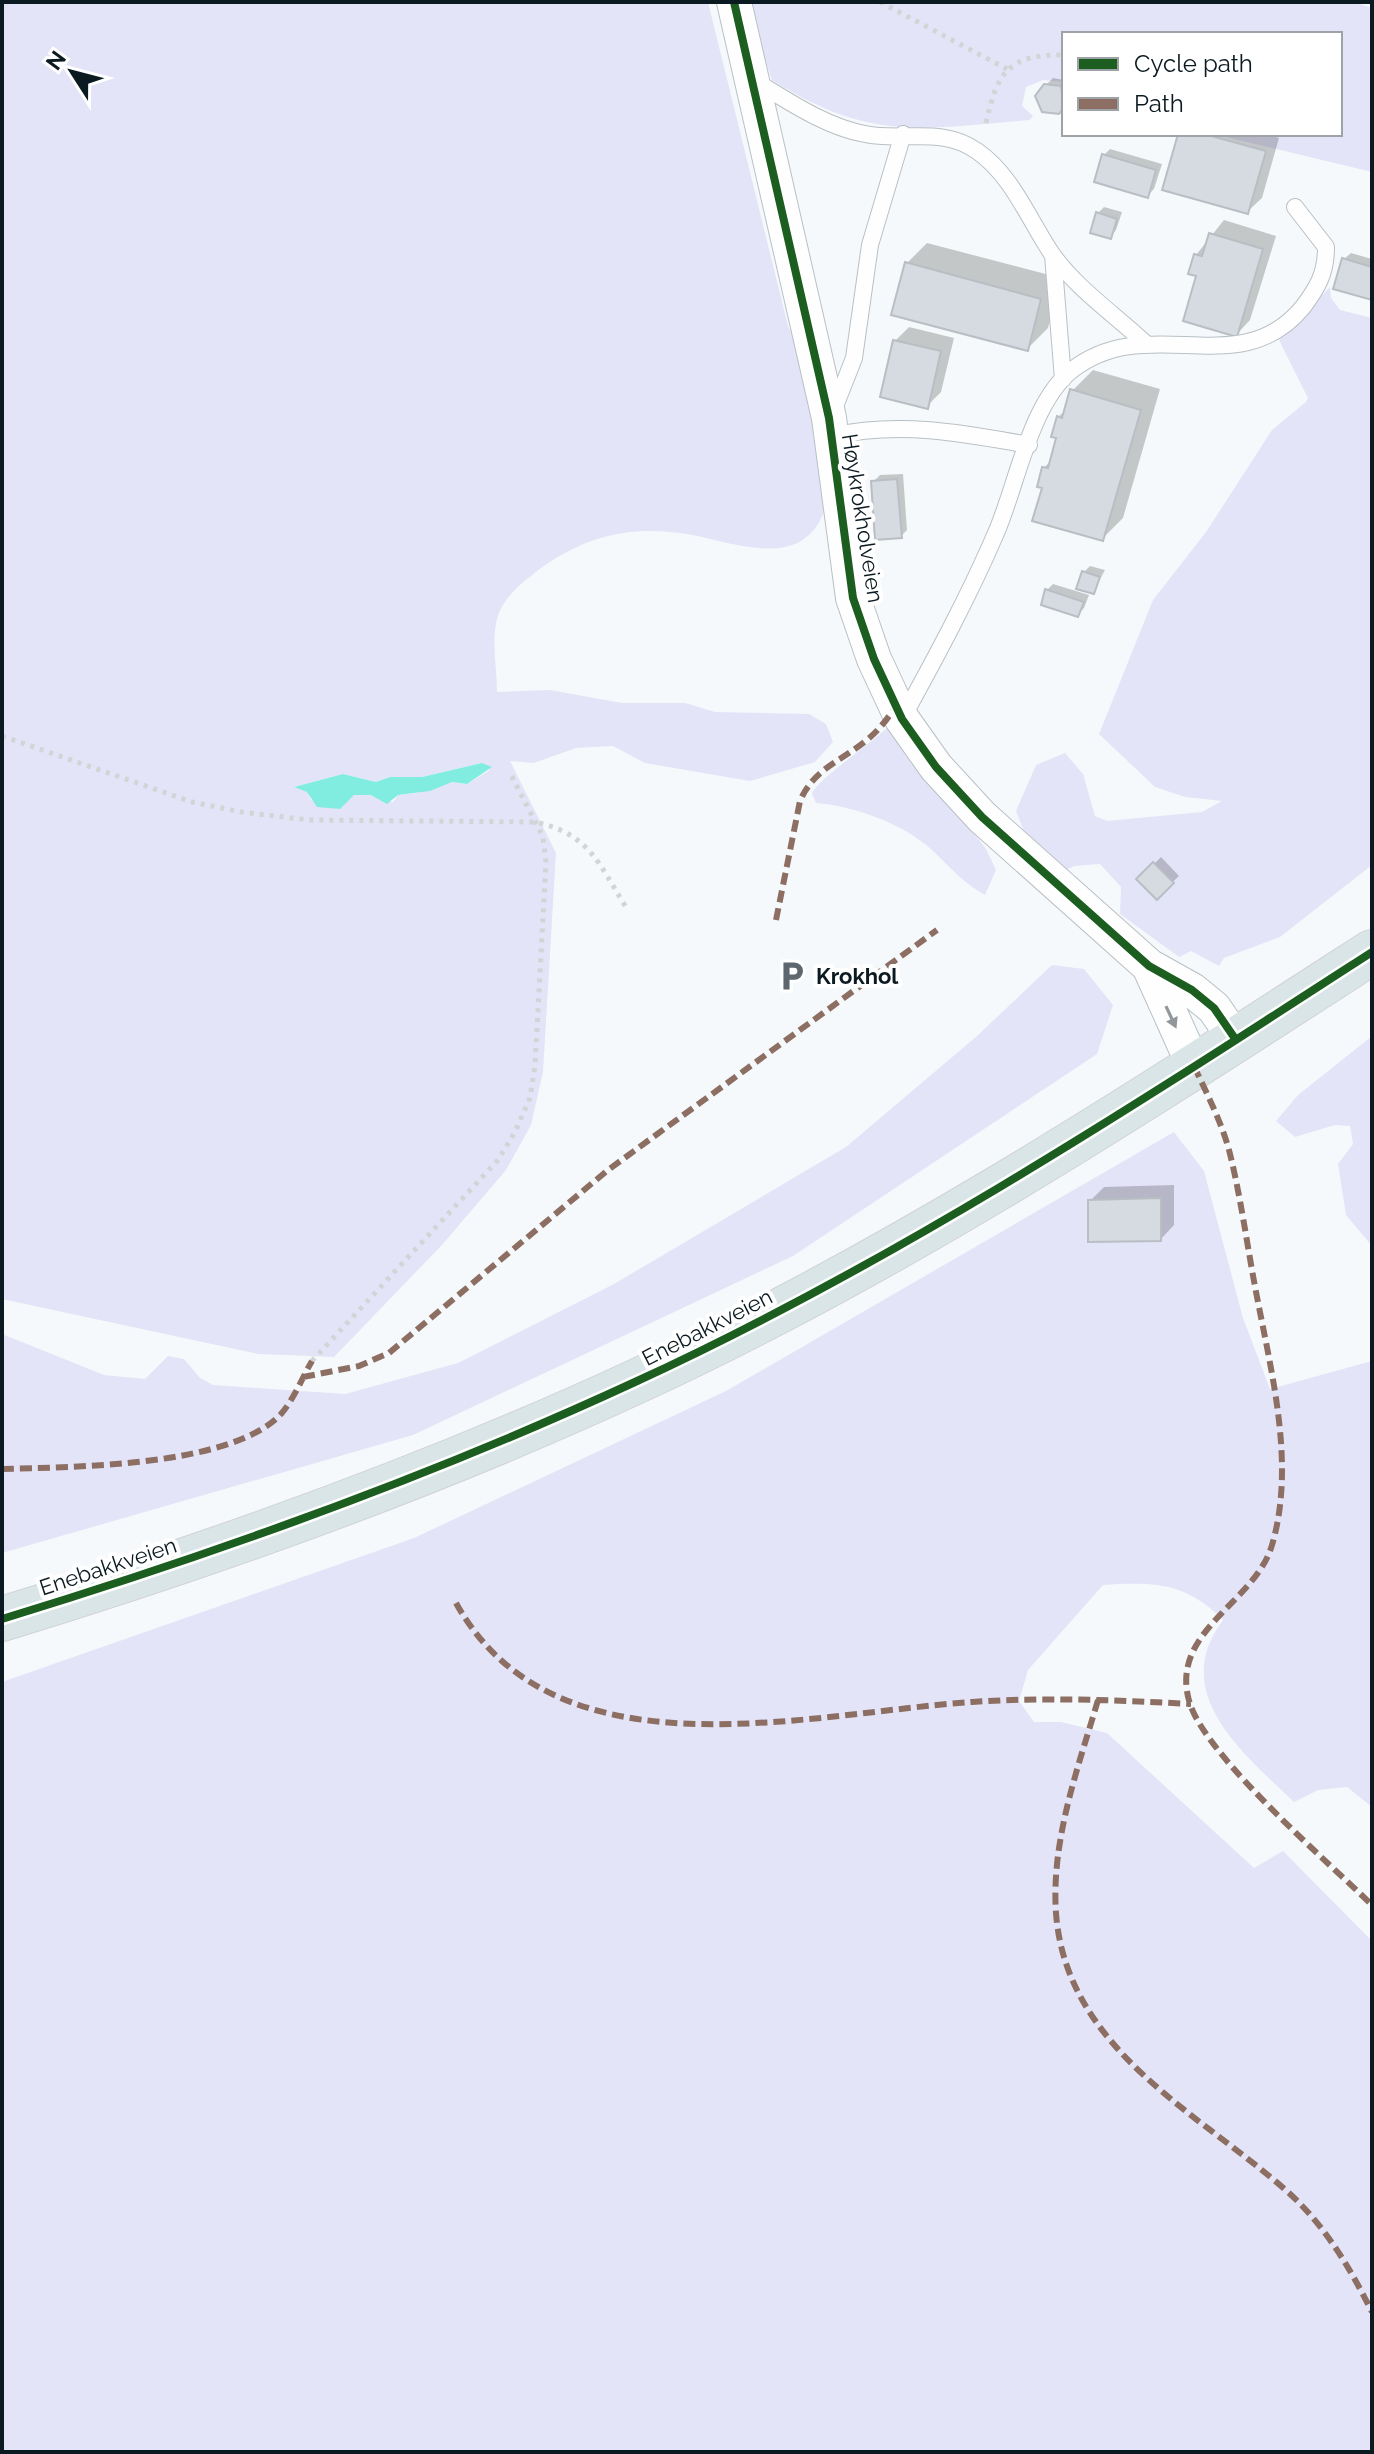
<svg xmlns="http://www.w3.org/2000/svg" width="1374" height="2454" viewBox="0 0 1374 2454" font-family="Raleway,sans-serif">
	<style>
		.green { fill: #e4e4f8; fill-rule: evenodd }
		.water { fill: #81ede1 }
		.shadow { fill: #0003 }
		.building { fill: #d6dbe2; stroke: #b9bec4; stroke-width: 2 }
		.lines { fill: none; stroke-linecap: round; stroke-linejoin: round }
		.service-casing { stroke: #b8c0c5; stroke-width: 18 }
		.minor-casing { stroke: #b8c0c5; stroke-width: 36 }
		.primary-casing { stroke: #d0d3d5; stroke-width: 46 }
		.path { stroke: #d3d4d6; stroke-width: 5; stroke-dasharray: 4 6; stroke-linecap: butt }
		.service { stroke: #fefefe; stroke-width: 16 }
		.minor { stroke: #fefefe; stroke-width: 34 }
		.primary { stroke: #dae5e7; stroke-width: 44 }
		.quiet { stroke: #8d6e63; stroke-width: 6; stroke-dasharray: 12 6; stroke-linecap: butt }
		.cycleway-casing { stroke: #fff; stroke-width: 13 }
		.cycleway { stroke: #1b5e20; stroke-width: 8 }
		.oneway { fill: #91979a }
		.labels { text-anchor: middle; dominant-baseline: central; stroke-width: 8; stroke-linejoin: round; paint-order: stroke }
		.street-label { font-size: 22px; fill: #0b1920; stroke: #fff }
		.poi-label { font-size: 22px; font-weight: bold; fill: #0b1920; stroke: #fff; text-anchor: start }
	</style>
	<rect width="100%" height="100%" fill="#f6f9fb"/>
	<path class="green" d="M2,2H708L788,326L805,359L825,509C802,576 728,539 680,533C663,531 641,530 624,533C591,537 556,555 531,576C515,588 499,604 496,624C492,646 497,670 497,692L550,690L622,703H685L715,712L809,714L826,724L833,742L815,762L750,781L645,763L613,746L576,748L534,763L510,761L556,853L543,1072L531,1125L506,1170L442,1245L334,1357L258,1354L2,1299ZM482,763L490,770L467,784L452,782L417,793L398,795L393,802L371,795H354L338,809L311,800L308,792L294,787L343,774L376,782L390,777H422Z
		M745,2H1354L1372,8V172L1213,134H1340V34H1064V82L1043,80L1026,87L1022,106L1033,116L1030,120C921,129 870,142 772,80Z
		M1330,287L1331,298L1340,310L1372,318V865L1280,937L1224,958L1219,966L1191,951L1179,957L1120,914L1121,887L1100,864L1074,866L1064,871L1025,834L1016,811L1036,765L1065,753L1083,774L1095,816L1107,821L1202,812L1222,801L1185,797L1155,787L1099,734L1153,600L1206,532L1272,430L1306,402L1308,398L1279,340Z
		M891,724L986,849L996,870L985,895C963,883 950,867 932,850C904,824 854,806 816,803L812,794C815,781 876,740 891,724Z
		M1052,965L1084,969L1113,1005L1097,1054L793,1256L413,1435L2,1553V1334L104,1375L145,1379L168,1356L184,1359L200,1378L213,1385L345,1394L458,1363L614,1284L846,1147L977,1036Z
		M1372,1036V1246L1346,1215L1338,1164L1353,1144L1350,1126L1335,1125L1295,1137L1276,1121L1298,1095Z
		M1174,1132L1204,1171L1243,1318L1270,1389L1372,1361V1807L1347,1787L1318,1790L1294,1802C1243,1753 1168,1693 1223,1620C1185,1582 1155,1582 1103,1585L1028,1670L1019,1701L1034,1722H1061L1107,1733L1254,1868L1283,1851L1372,1941V2452H2V1682L414,1538L726,1391Z"/>
	<path class="water" d="M482,763L492,767L467,784L452,782L430,791L398,795L387,804L371,795H354L340,809L317,807L307,792L294,787L343,774L376,782L390,777H422Z"/>
	<path class="shadow" d="M1053,78L1064,80V106L1058,112L1046,85Z
		M1180,134H1266L1279,138L1262,198L1248,211Z
		M1110,149L1162,164L1154,189L1148,195L1104,155Z
		M1104,207L1122,212L1116,230L1110,237L1098,213Z
		M1224,220L1276,236L1250,320L1237,334L1198,274L1196,255Z
		M927,243L1061,278L1048,328L1027,349L906,264Z
		M1351,253L1372,259V298L1344,259Z
		M909,327L954,338L941,392L927,406L895,341Z
		M1093,370L1160,389L1123,518L1102,539L1044,487V468L1052,459L1059,437L1058,417L1067,409L1072,391Z
		M903,474L907,530L901,536L873,482L880,475Z
		M1090,566L1105,570L1093,592L1084,572Z
		M1053,584L1089,595L1084,608L1078,614L1047,590Z
		M1161,857L1179,876L1157,897L1139,879Z
		M1174,1185V1225L1161,1239L1090,1201L1104,1187Z"/>
	<path class="building" d="M1044,84L1061,86L1064,107L1059,114L1042,112L1035,96Z
		M1178,134H1204L1266,151L1248,214L1162,190Z
		M1102,154L1156,170L1148,198L1094,182Z
		M1096,212L1117,219L1111,239L1090,233Z
		M1209,233L1263,249L1237,337L1183,321L1196,276L1188,274L1194,254L1202,256Z
		M1342,258L1372,267V300L1333,289Z
		M905,262L1041,299L1028,351L891,315Z
		M893,340L941,351L928,409L880,397Z
		M1070,389L1141,410L1103,541L1032,521L1042,488L1037,487L1042,467L1048,468L1056,438L1051,437L1057,416L1062,418Z
		M897,479L902,538L875,540L871,481Z
		M1082,571L1100,577L1094,594L1076,589Z
		M1045,589L1084,602L1078,617L1041,605Z
		M1153,862L1174,883L1157,900L1136,879Z
		M1161,1198V1241L1088,1242V1200Z"/>
	<g class="lines">
		<defs>
			<path id="service" d="M755,81C788,101 826,127 865,134C903,142 942,126 977,151C1012,175 1029,220 1052,254C1076,288 1114,314 1144,342
				M1053,255L1063,379
				M832,414L854,358L870,245L903,134
				M832,436C899,421 963,433 1029,445
				M903,717C936,657 969,596 996,533C1017,485 1030,403 1072,370C1149,310 1239,385 1303,307C1318,287 1326,273 1326,247L1295,207"/>
			<path id="minor" d="M734,2L829,418L853,598L874,659L902,719L936,767L982,817L1149,966L1192,990L1214,1008L1236,1040
				M1149,966L1194,1066"/>
			<path id="primary" d="M2,1619C218,1553 430,1477 635,1382C894,1263 1134,1106 1372,952"/>
		</defs>
		<use href="#service" class="service-casing"/>
		<use href="#minor" class="minor-casing"/>
		<use href="#primary" class="primary-casing"/>
		<path class="path" d="M880,2L1007,69
			M986,123C997,73 1008,54 1064,55
			M2,736L192,802L241,812L309,820L535,822C590,834 598,863 626,907
			M312,1361L498,1160L515,1132L530,1098L535,1066L546,862L543,837L511,775"/>
		<use href="#service" class="service"/>
		<use href="#minor" class="minor"/>
		<use href="#primary" class="primary"/>
		<path class="quiet" d="M776,920L800,801C814,768 842,761 868,739C880,729 888,718 896,706
			M1194,1066C1207,1094 1221,1121 1229,1150C1240,1193 1246,1238 1254,1281C1269,1364 1297,1461 1272,1545C1255,1604 1167,1631 1190,1704C1208,1758 1327,1861 1372,1905
			M303,1377L359,1366L389,1353L608,1170L937,930
			M2,1469C71,1467 232,1467 281,1414C294,1399 302,1378 312,1361
			M456,1603C555,1782 808,1713 972,1702C1045,1697 1118,1700 1191,1704
			M1098,1700C1078,1768 1051,1840 1056,1913C1066,2050 1201,2114 1289,2193C1326,2227 1350,2268 1372,2312"/>
		<defs>
			<path id="cycleway" d="M734,2L829,418L853,598L874,659L902,719L936,767L982,817L1149,966L1192,990L1214,1008L1236,1040
				M2,1619C218,1553 430,1477 635,1382C894,1263 1134,1106 1372,952"/>
		</defs>
		<use href="#cycleway" class="cycleway-casing"/>
		<use href="#cycleway" class="cycleway"/>
	</g>
	<defs><path id="oneway-solid" d="M-6-.8H1V-3.2L6.5 0L1 3.2V.8H-6Z" transform="scale(2)"/></defs>
	<use class="oneway" href="#oneway-solid" transform="translate(1171 1017) rotate(65)"/>
	<defs>
		<symbol id="parking-bare" viewBox="-9 -9 18 18"><path d="M-3.5-5.5H1a3.5 3.5 0 0 1 0 7H-1V5.5H-3.5ZM-1-3.4V-.6H.8a1.4 1.4 0 0 0 0-2.8Z" fill="#5d676d" stroke="#fff" stroke-width="2.5" paint-order="stroke"/></symbol>
	</defs>
	<g fill-rule="evenodd">
		<use href="#parking-bare" x="770" y="954" width="44" height="44"/>
	</g>
	<g class="labels">
		<g class="street-label">
			<text transform="translate(863 518) rotate(81)">Høykrokholveien</text>
			<text transform="translate(707 1327) rotate(-27)">Enebakkveien</text>
			<text transform="translate(108 1566) rotate(-18)">Enebakkveien</text>
		</g>
		<g class="poi-label">
			<text x="816" y="976">Krokhol</text>
		</g>
	</g>
	<rect width="1374" height="2454" fill="none" stroke="#0b1920" stroke-width="8"/>
	<rect x="1062" y="32" width="280" height="104" fill="#ffffff" stroke="#9da3a6" stroke-width="2"/>
	<rect x="1078" y="58" width="40" height="12" fill="#1b5e20" stroke="#9da3a6" stroke-width="2"/>
	<text x="1134" y="72" font-size="24" fill="#0b1920">Cycle path</text>
	<rect x="1078" y="98" width="40" height="12" fill="#8d6e63" stroke="#9da3a6" stroke-width="2"/>
	<text x="1134" y="112" font-size="24" fill="#0b1920">Path</text>
	<g transform="translate(72 72) rotate(306)" stroke="#ffffff" stroke-width="6" paint-order="stroke">
	<path d="M0-6L14 30L0 20L-14 30Z" fill="#0b1920"/>
	<text y="-12" font-size="22" font-weight="bold" text-anchor="middle" fill="#0b1920">N</text>
	</g>
</svg>
